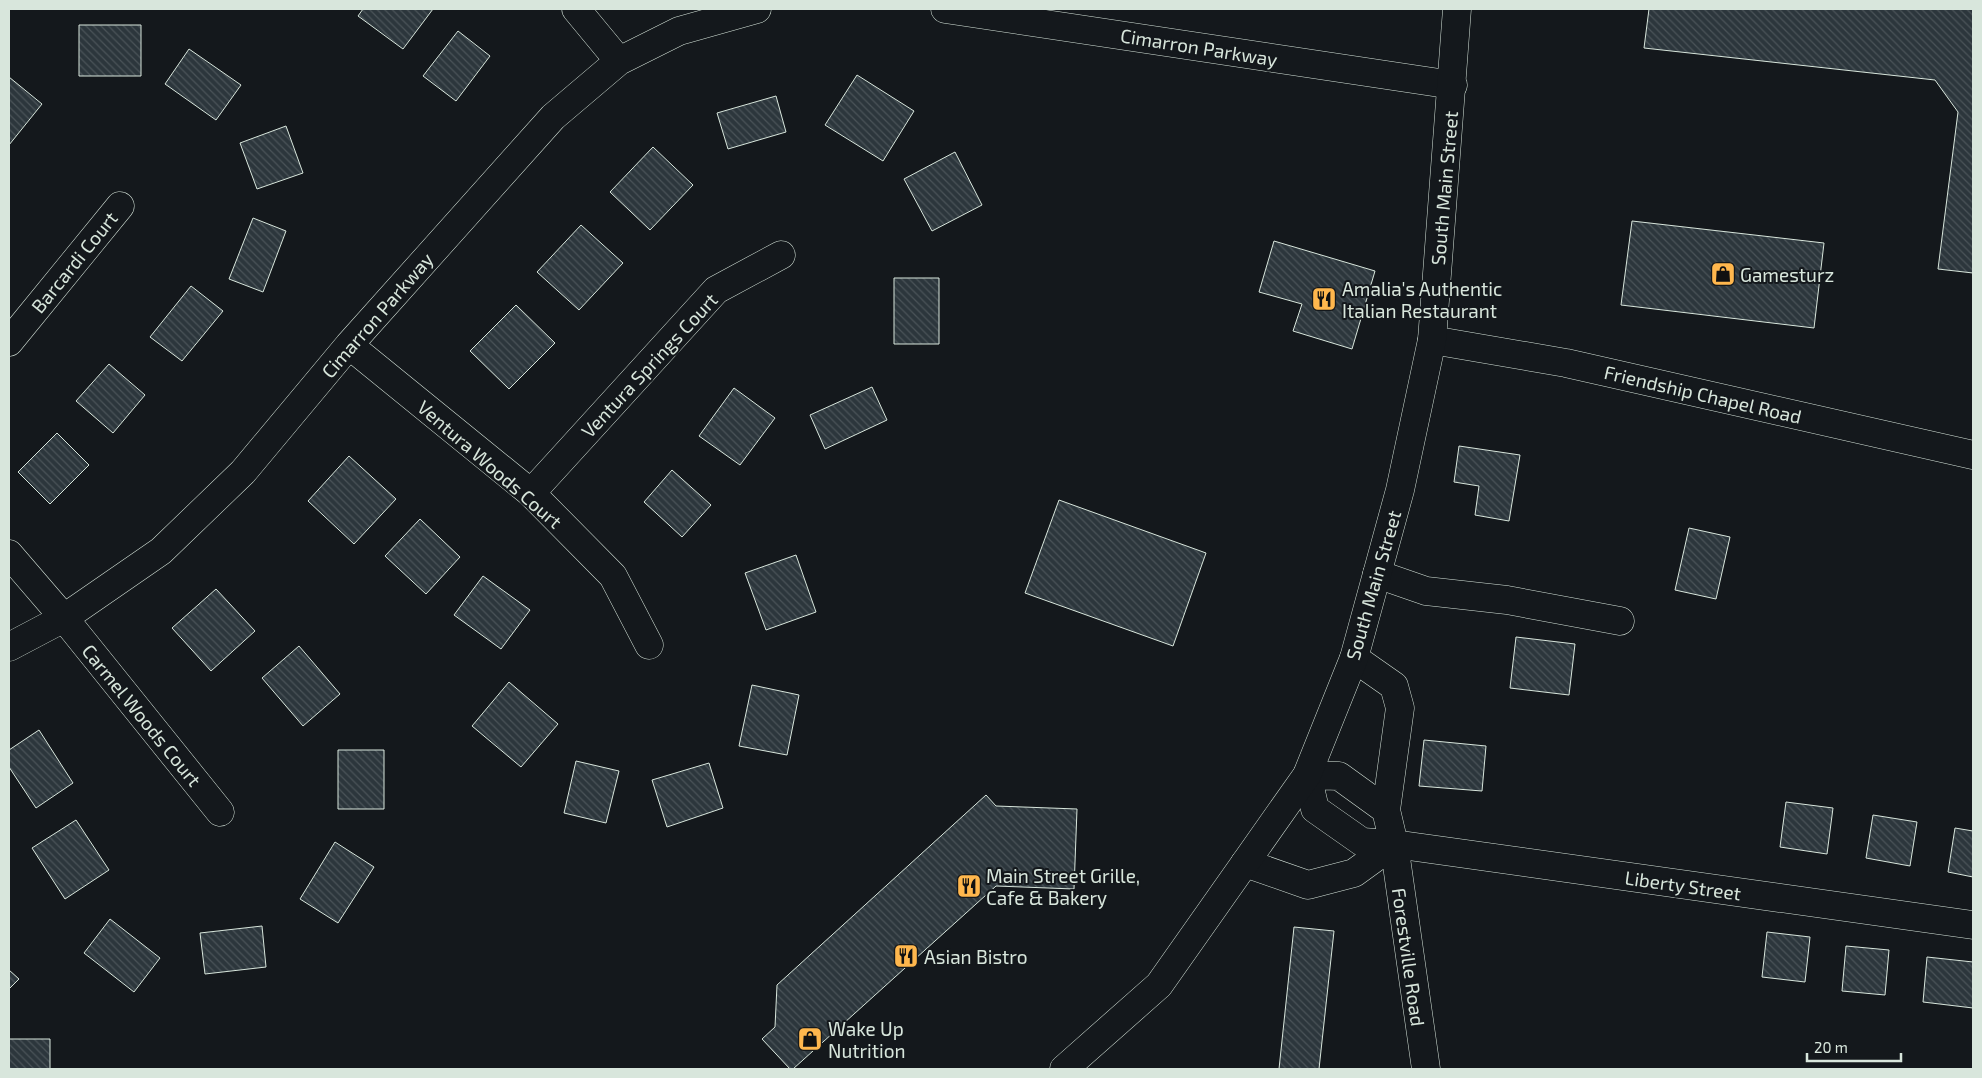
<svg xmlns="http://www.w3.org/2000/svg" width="1982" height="1078" viewBox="0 0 1982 1078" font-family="'Exo 2',sans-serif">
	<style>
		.building { fill: url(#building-back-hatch); stroke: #d8e6dc }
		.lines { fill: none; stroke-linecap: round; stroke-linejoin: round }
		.minor-casing { stroke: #d8e6dc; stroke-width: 29 }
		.major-casing { stroke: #d8e6dc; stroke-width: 29 }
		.minor { stroke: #14181c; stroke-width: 28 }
		.major { stroke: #14181c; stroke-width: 28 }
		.labels { text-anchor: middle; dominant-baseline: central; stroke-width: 4; stroke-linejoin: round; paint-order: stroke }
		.street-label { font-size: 19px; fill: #d8e6dc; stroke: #14181c }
		.poi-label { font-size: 19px; fill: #d8e6dc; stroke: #14181c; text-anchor: start }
	</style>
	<defs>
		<pattern id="building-back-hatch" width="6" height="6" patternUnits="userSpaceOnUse" patternTransform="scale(1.25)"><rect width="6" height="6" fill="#2c363c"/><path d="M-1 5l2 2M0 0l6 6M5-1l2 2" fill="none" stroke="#4a5358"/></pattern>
	</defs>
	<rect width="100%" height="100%" fill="#14181c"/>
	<path class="building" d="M363,9H433L403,49L358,16Z
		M1649,9H1973V273L1938,269L1958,112L1935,80L1644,48Z
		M79,25H141V76H79Z
		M458,31L490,56L456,101L423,76Z
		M189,49L241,85L216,120L165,84Z
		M857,75L914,111L883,161L825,125Z
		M9,77L42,104L9,145Z
		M776,96L786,132L728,149L717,113Z
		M286,126L303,173L257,189L240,143Z
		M653,147L693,185L650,230L610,192Z
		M955,152L982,205L932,231L904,179Z
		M253,218L286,231L263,292L229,279Z
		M1632,221L1824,243L1814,328L1621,305Z
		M581,225L623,263L579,310L537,272Z
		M1274,241L1375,271L1352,349L1293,331L1302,304L1259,292Z
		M894,278H939V344H894Z
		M191,286L223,311L182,361L150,337Z
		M516,305L555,343L509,389L470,351Z
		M109,364L145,395L113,433L76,401Z
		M872,387L887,420L825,449L810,415Z
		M734,388L775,418L740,465L699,436Z
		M57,433L89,465L50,504L18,472Z
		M1459,446L1520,455L1509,521L1475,515L1479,486L1454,482Z
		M349,456L396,499L354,544L308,501Z
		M672,470L711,505L682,537L644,502Z
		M1059,500L1206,553L1173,646L1025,593Z
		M420,519L460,557L426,594L385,556Z
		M1689,528L1730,537L1716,599L1675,590Z
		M796,555L816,612L766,630L745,573Z
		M483,576L530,610L501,649L454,615Z
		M216,589L255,631L211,671L172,628Z
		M1516,637L1575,644L1569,695L1510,688Z
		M299,646L340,694L303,726L262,678Z
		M509,682L558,724L521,767L472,726Z
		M752,685L799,695L787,755L739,746Z
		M39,730L73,783L36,808L9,767V750Z
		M1424,740L1486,746L1482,791L1419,786Z
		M338,750H384V809H338Z
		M576,761L619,771L606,823L564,813Z
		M709,763L723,808L667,827L652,780Z
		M986,795L996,806L1077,809L1074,889L996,886L793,1069H790L762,1039L775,1027L777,985Z
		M1786,802L1833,808L1827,854L1780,847Z
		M1873,815L1917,822L1910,866L1866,858Z
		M76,820L109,870L65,899L32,848Z
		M1955,828L1973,831V877L1948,872Z
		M335,842L374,867L338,923L300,899Z
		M110,919L160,958L134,992L84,953Z
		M262,926L266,967L205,974L200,933Z
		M1294,927L1334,931L1319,1069H1279Z
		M1767,932L1810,937L1805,982L1762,977Z
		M1846,946L1889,950L1885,995L1842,991Z
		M1927,957L1973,962V1008L1923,1002Z
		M9,970L19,979L9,989Z
		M9,1039H50V1069H9Z"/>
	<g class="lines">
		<defs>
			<path id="minor" d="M576,9L619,61
				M945,9L1453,85
				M1432,340L1566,363L1973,455
				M9,342L120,206
				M349,345L531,493L613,576L649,645
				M531,493L716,290L781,255
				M9,554L64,618L220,812
				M1377,574L1426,591L1507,600L1620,621
				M9,647L64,618L161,551L243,472L349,345L553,117L619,61L679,31L757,9
				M1354,658L1394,686L1400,708L1386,810
				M1307,775L1339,776L1386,810L1394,844L1362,842L1315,809Z
				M1394,844L1973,925
				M1394,844L1426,1069
				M1245,863L1308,885L1354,873L1394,844"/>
			<path id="major" d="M1064,1069L1159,985L1245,863L1307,775L1354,658L1400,490L1432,340L1457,9"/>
		</defs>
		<use href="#minor" class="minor-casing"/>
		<use href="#major" class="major-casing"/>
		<use href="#minor" class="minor"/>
		<use href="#major" class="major"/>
	</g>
	<defs>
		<symbol id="shop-square" viewBox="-11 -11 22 22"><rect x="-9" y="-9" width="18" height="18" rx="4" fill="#ffb74d" stroke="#14181c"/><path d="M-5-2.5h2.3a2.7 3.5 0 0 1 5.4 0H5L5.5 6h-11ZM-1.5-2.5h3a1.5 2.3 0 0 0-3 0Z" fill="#111"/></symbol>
		<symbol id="restaurant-square" viewBox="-11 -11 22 22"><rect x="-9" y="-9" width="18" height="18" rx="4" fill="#ffb74d" stroke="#14181c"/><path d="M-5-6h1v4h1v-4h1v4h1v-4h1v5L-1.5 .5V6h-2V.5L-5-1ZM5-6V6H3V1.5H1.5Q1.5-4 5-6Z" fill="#111"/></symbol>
	</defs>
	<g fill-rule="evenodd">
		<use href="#shop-square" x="1709" y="260" width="28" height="28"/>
		<use href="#restaurant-square" x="1310" y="285" width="28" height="28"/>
		<use href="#restaurant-square" x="955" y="872" width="28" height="28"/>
		<use href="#restaurant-square" x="892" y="942" width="28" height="28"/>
		<use href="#shop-square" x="796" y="1025" width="28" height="28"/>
	</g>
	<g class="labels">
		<g class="street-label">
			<text transform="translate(1199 47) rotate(9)">Cimarron Parkway</text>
			<text transform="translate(1444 188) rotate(-85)">South Main Street</text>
			<text transform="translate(74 262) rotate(-51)">Barcardi Court</text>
			<text transform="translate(377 315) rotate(-49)">Cimarron Parkway</text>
			<text transform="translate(649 365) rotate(-47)">Ventura Springs Court</text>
			<text transform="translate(1703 394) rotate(13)">Friendship Chapel Road</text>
			<text transform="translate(490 464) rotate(41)">Ventura Woods Court</text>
			<text transform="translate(1373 585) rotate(-74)">South Main Street</text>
			<text transform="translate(142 715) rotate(51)">Carmel Woods Court</text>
			<text transform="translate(1683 885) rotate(8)">Liberty Street</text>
			<text transform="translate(1409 957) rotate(82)">Forestville Road</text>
		</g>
		<g class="poi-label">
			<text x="1740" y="274">Gamesturz</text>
			<text x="1342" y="288">Amalia's Authentic<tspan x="1342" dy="22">Italian Restaurant</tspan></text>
			<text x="986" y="875">Main Street Grille,<tspan x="986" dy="22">Cafe &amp; Bakery</tspan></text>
			<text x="924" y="956">Asian Bistro</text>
			<text x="828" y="1028">Wake Up<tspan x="828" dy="22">Nutrition</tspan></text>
		</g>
	</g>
	<rect width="1982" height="1078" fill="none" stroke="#d8e6dc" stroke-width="20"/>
	<path d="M1807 1053v8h94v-8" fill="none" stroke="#d8e6dc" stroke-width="2.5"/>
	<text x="1814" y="1053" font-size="15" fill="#d8e6dc" stroke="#14181c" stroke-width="4" paint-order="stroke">20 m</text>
</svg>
